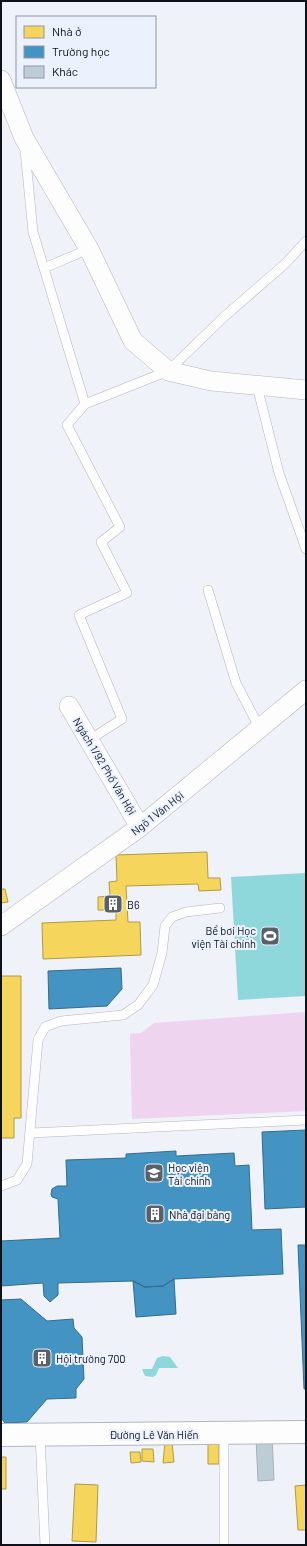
<svg xmlns="http://www.w3.org/2000/svg" width="307" height="1546" viewBox="0 0 307 1546" font-family="Barlow,sans-serif">
	<style>
		.pitch { fill: #eed4ef }
		.water { fill: #8ed8dc }
		.homes { fill: #f6d55c; stroke: #b09a48 }
		.schools { fill: #4393c3; stroke: #326c90 }
		.building { fill: #bccdd8; stroke: #a9b0b6 }
		.lines { fill: none; stroke-linecap: round; stroke-linejoin: round }
		.lane-casing { stroke: #b2b6be; stroke-width: 10 }
		.street-casing { stroke: #b2b6be; stroke-width: 20 }
		.secondary-casing { stroke: #b2b6be; stroke-width: 24 }
		.lane { stroke: #fdfdfe; stroke-width: 9 }
		.street { stroke: #fdfdfe; stroke-width: 19 }
		.secondary { stroke: #fdfdfe; stroke-width: 22 }
		.labels { text-anchor: middle; dominant-baseline: central; stroke-width: 4; stroke-linejoin: round; paint-order: stroke }
		.street-label { font-size: 11px; fill: #0c111a; stroke: #ebf1fd }
		.poi-label { font-size: 11px; fill: #0c111a; stroke: #ebf1fd; text-anchor: start }
	</style>
	<rect width="100%" height="100%" fill="#eff2f9"/>
	<path class="pitch" d="M306,1012V1111L132,1119L130,1034L141,1033L154,1023Z"/>
	<path class="water" d="M306,873V996L238,1000L231,877Z
		M163,1356L170,1357L178,1368H159L156,1375L153,1377L145,1376L142,1369H152L157,1358Z"/>
	<path class="homes" d="M207,852L208,878H220L221,890L199,891L198,884L126,886L128,922H140L141,955L43,959L42,923L116,920V910H98V897L110,896L109,882L117,881L116,855Z
		M1,889H5L8,902L1,903Z
		M1,976H21V1118H14V1138H1Z
		M208,1441L219,1442V1464H208Z
		M165,1442H172L174,1462L163,1463Z
		M142,1449H153L154,1462L142,1461Z
		M130,1452H140L141,1462L131,1463Z
		M1,1457H6V1489H1Z
		M75,1484L98,1485L96,1542L72,1541Z
		M306,1485V1530H298L295,1486Z"/>
	<path class="schools" d="M121,968L122,989L107,1006L49,1009L48,971Z
		M306,1130V1207L265,1209L262,1132Z
		M176,1151V1156L234,1153L235,1166L249,1165L252,1230L281,1229L283,1274L174,1279L163,1286L145,1287L133,1281L58,1283V1295L50,1302L44,1296L43,1283L1,1286V1241L60,1238L58,1199L52,1197L51,1194L52,1189L57,1186H67L66,1160L126,1158V1154Z
		M298,1245H306V1389H304Z
		M174,1279L176,1314L136,1317L133,1281L145,1287L163,1286Z
		M21,1299L47,1321L73,1319L74,1328L82,1337L84,1379L76,1389V1398L47,1399L27,1422L5,1423L1,1418V1300Z"/>
	<path class="building" d="M272,1437L274,1480L258,1481L256,1438Z"/>
	<g class="lines">
		<defs>
			<path id="lane" d="M25,150L33,232L85,404
				M44,268L89,249
				M257,386L279,473L306,549
				M208,590L236,683L260,729
				M89,740L122,719L79,615L127,593L101,542L120,527L67,425L85,404L168,371L225,316L286,263L306,241
				M31,1133L306,1120
				M1,1186L17,1180L27,1164L38,1040L45,1027L61,1021L123,1015L138,1005L153,985L162,953L165,926L172,917L186,912L220,908
				M224,1433V1545
				M40,1435L45,1545"/>
			<path id="street" d="M1,80L24,138L89,249L133,341L168,371L211,381L306,390
				M69,706L140,827
				M1,926L140,827L306,690"/>
			<path id="secondary" d="M1,1435L306,1432"/>
		</defs>
		<use href="#lane" class="lane-casing"/>
		<use href="#street" class="street-casing"/>
		<use href="#secondary" class="secondary-casing"/>
		<use href="#lane" class="lane"/>
		<use href="#street" class="street"/>
		<use href="#secondary" class="secondary"/>
	</g>
	<defs>
		<symbol id="building-square" viewBox="-11 -11 22 22"><rect x="-9" y="-9" width="18" height="18" rx="4" fill="#5b6068" stroke="#ebf1fd"/><path d="M-4-6H4V6H1V3H-1V6H-4ZM-2.5-4.3h1.7v1.8h-1.7ZM.8-4.3h1.7v1.8H.8ZM-2.5-1h1.7V.8h-1.7ZM.8-1h1.7V.8H.8Z" fill="#fff"/></symbol>
		<symbol id="stadium-square" viewBox="-11 -11 22 22"><rect x="-9" y="-9" width="18" height="18" rx="4" fill="#5b6068" stroke="#ebf1fd"/><path d="M0-5a6.5 5 0 1 0 0 10a6.5 5 0 1 0 0-10ZM-3.5-1.8h7v3.6h-7Z" fill="#fff"/></symbol>
		<symbol id="university-square" viewBox="-11 -11 22 22"><rect x="-9" y="-9" width="18" height="18" rx="4" fill="#5b6068" stroke="#ebf1fd"/><path d="M0-5L7-2L0 1L-7-2ZM-4 1L0 2.5L4 1V4Q0 6-4 4Z" fill="#fff"/></symbol>
	</defs>
	<g fill-rule="evenodd">
		<use href="#building-square" x="102" y="893" width="22" height="22"/>
		<use href="#stadium-square" x="259" y="925" width="22" height="22"/>
		<use href="#university-square" x="143" y="1162" width="22" height="22"/>
		<use href="#building-square" x="144" y="1203" width="22" height="22"/>
		<use href="#building-square" x="31" y="1347" width="22" height="22"/>
	</g>
	<g class="labels">
		<g class="street-label">
			<text transform="translate(105 766) rotate(59)">Ngách 1/92 Phố Văn Hội</text>
			<text transform="translate(157 813) rotate(-38)">Ngõ 1 Văn Hội</text>
			<text x="154" y="1434">Đường Lê Văn Hiến</text>
		</g>
		<g class="poi-label">
			<text x="127" y="904">B6</text>
			<text x="256" y="930" text-anchor="end">Bể bơi Học<tspan x="256" dy="13">viện Tài chính</tspan></text>
			<text x="168" y="1167">Học viện<tspan x="168" dy="13">Tài chính</tspan></text>
			<text x="169" y="1214">Nhà đại bàng</text>
			<text x="56" y="1358">Hội trường 700</text>
		</g>
	</g>
	<rect width="307" height="1546" fill="none" stroke="#0c111a" stroke-width="4"/>
	<rect x="16" y="16" width="140" height="72" fill="#ebf1fd" stroke="#9297a2"/>
	<rect x="24" y="26" width="20" height="12" fill="#f6d55c" stroke="#9297a2"/>
	<text x="52" y="36" font-size="12" fill="#0c111a">Nhà ở</text>
	<rect x="24" y="46" width="20" height="12" fill="#4393c3" stroke="#9297a2"/>
	<text x="52" y="56" font-size="12" fill="#0c111a">Trường học</text>
	<rect x="24" y="66" width="20" height="12" fill="#bccdd8" stroke="#9297a2"/>
	<text x="52" y="76" font-size="12" fill="#0c111a">Khác</text>
</svg>
